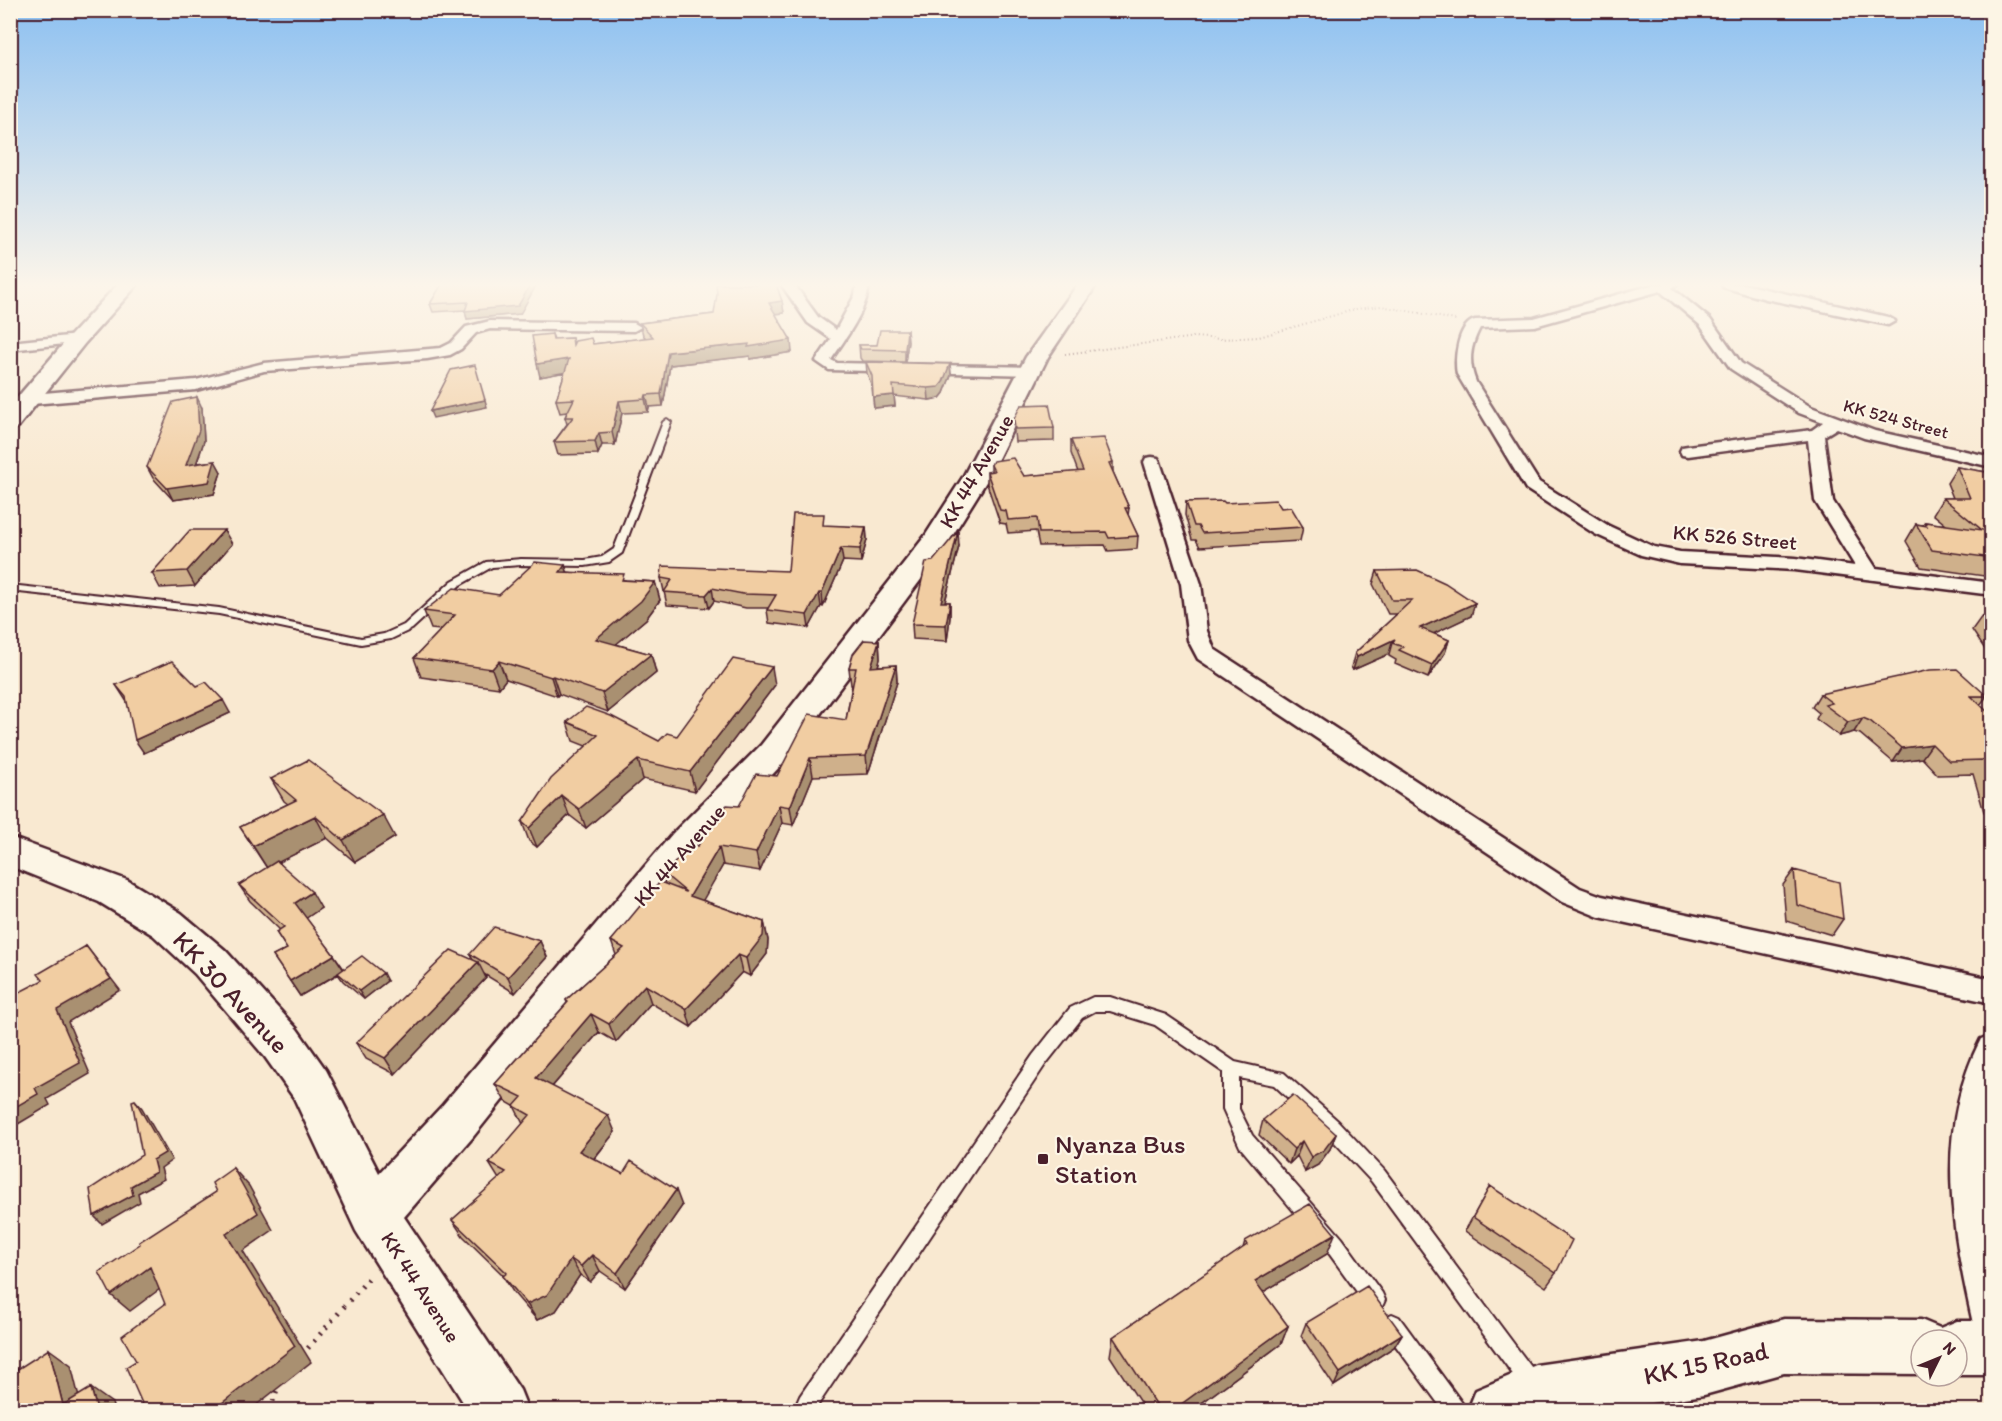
<svg xmlns="http://www.w3.org/2000/svg" width="2002" height="1421" viewBox="0 0 2002 1421" font-family="Itim,sans-serif">
	<style>
		.lines { fill: none; stroke-linecap: round; stroke-linejoin: round }
		.lane-casing { stroke: #4a1f2b; stroke-width: 4 }
		.street-casing { stroke: #4a1f2b; stroke-width: 5 }
		.secondary-casing { stroke: #4a1f2b; stroke-width: 5 }
		.highway-casing { stroke: #4a1f2b; stroke-width: 5 }
		.path-far1 { stroke: #4a1f2b; stroke-width: 2; stroke-dasharray: 1 3; stroke-linecap: butt }
		.path { stroke: #4a1f2b; stroke-width: 5; stroke-dasharray: 2 7; stroke-linecap: butt }
		.lane { fill: #fcf5e5; fill-rule: evenodd }
		.street { fill: #fcf5e5; fill-rule: evenodd }
		.secondary { fill: #fcf5e5; fill-rule: evenodd }
		.highway { fill: #fcf5e5; fill-rule: evenodd }
		.wall { fill: #cfb08b; stroke: #4a1f2b; stroke-width: 1.5 }
		.shaded-wall { fill: #a99071; stroke: #4a1f2b; stroke-width: 1.5 }
		.building { fill: #f1cda2; stroke: #4a1f2b; stroke-width: 1.5 }
		.poi-dot { fill: #4a1f2b; stroke: #fcf5e5; stroke-width: 2 }
		.labels { text-anchor: middle; dominant-baseline: central; stroke-width: 4.5; stroke-linejoin: round; paint-order: stroke }
		.far-street-label { font-size: 18px; fill: #4a1f2b; stroke: #fcf5e5 }
		.street-label { font-size: 21px; fill: #4a1f2b; stroke: #fcf5e5 }
		.near-street-label { font-size: 26px; fill: #4a1f2b; stroke: #fcf5e5 }
		.near-poi-label { font-size: 26px; fill: #4a1f2b; stroke: #fcf5e5; text-anchor: start }
	</style>
	<rect width="100%" height="100%" fill="#f9e9d1"/>
	<filter id="ink" filterUnits="userSpaceOnUse"><feTurbulence type="fractalNoise" baseFrequency=".0167" numOctaves="2"/><feDisplacementMap in="SourceGraphic" scale="12" xChannelSelector="R" yChannelSelector="G"/><feConvolveMatrix kernelMatrix="1 2 1 2 8 2 1 2 1" color-interpolation-filters="sRGB"/></filter>
	<g filter="url(#ink)">
		<g class="lines">
			<defs>
				<path id="lane" d="M667,419L671,422L622,553L609,562L585,566L521,565L492,567L460,585L412,629L391,639L361,644L219,614L10,591V585L219,608L361,638L384,634L404,625L452,581L486,562L521,559L585,560L602,557L614,549L663,422Z
					M1093,997H1110L1166,1015L1235,1062L1284,1073L1338,1121L1384,1170L1558,1403L1561,1410H1539L1372,1182L1326,1133L1274,1085L1239,1078V1109L1252,1135L1342,1238L1382,1293L1385,1300L1382,1307L1375,1310L1368,1307L1328,1252L1240,1147L1223,1109V1072L1155,1025L1110,1011H1095L1082,1018L1045,1065L818,1405L819,1410H799L797,1403L800,1396L1033,1055L1070,1008Z
					M1392,1314L1399,1317L1462,1403L1465,1410H1443L1385,1331L1382,1324L1385,1317Z"/>
				<path id="street" d="M781,284H794L818,317L836,330L855,295L857,284H869C867,310 846,338 831,360L837,363L1032,367L1039,371L1032,375L829,370L816,361L831,339L808,323Z
					M1656,284H1677L1672,288L1710,319L1741,363L1811,407L1875,431L1992,457V467L1864,438L1837,428L1824,436L1833,501L1876,568L1992,583V595L1795,570L1680,564L1641,555L1595,534L1526,489L1457,374C1454,359 1458,324 1475,320L1534,318ZM1660,291L1700,325L1731,369L1799,413L1823,422L1812,430L1688,446L1682,447L1680,451L1682,455L1688,456L1808,440L1815,501L1855,566L1795,558L1680,552L1654,547L1609,526L1539,482L1476,382C1468,362 1470,347 1480,328L1535,326Z
					M1722,284H1743L1888,317L1895,321L1888,325L1766,299L1723,287Z
					M490,321L634,323L641,327L634,331L490,329L476,333L461,349L450,355L427,359L264,371L196,390L32,404L24,399L32,394L196,380L264,363L441,348L451,343L466,327Z
					M78,335L85,339L83,342L10,350V342Z
					M1152,457L1158,458L1160,462L1201,584L1207,631L1214,649L1580,888L1602,896L1992,979V1003L1599,917L1562,902L1198,659L1188,640L1181,584L1144,462L1146,458Z
					M1992,1035V1087L1984,1147L1987,1208L1992,1242V1346L1979,1341L1974,1328C1952,1230 1933,1132 1981,1039Z"/>
				<path id="secondary" d="M118,284H138L85,343L18,427L10,429V406L71,335Z
					M1078,284H1097L1048,357L989,477L946,546L785,761L699,853L473,1137L404,1217L520,1390L528,1410H468L356,1231L294,1098L265,1057L195,974L153,935L99,902L10,866V837L127,880L181,913L225,950L297,1029L326,1070L379,1173L441,1107L673,833L761,745L925,536L963,477L1026,357Z"/>
				<path id="highway" d="M1784,1319L1921,1320L1940,1328L1957,1321H1992V1375H1957V1340H1921V1374L1784,1373L1704,1395L1604,1410H1468L1476,1390L1536,1365L1704,1341Z"/>
			</defs>
			<use href="#lane" class="lane-casing"/>
			<use href="#street" class="street-casing"/>
			<use href="#secondary" class="secondary-casing"/>
			<use href="#highway" class="highway-casing"/>
			<path class="path-far1" d="M1065,354L1195,337L1221,339L1259,337L1356,309L1381,306L1456,320"/>
			<path class="path" d="M302,1355L370,1277
				M270,1410L279,1384"/>
			<use href="#lane" class="lane"/>
			<use href="#street" class="street"/>
			<use href="#secondary" class="secondary"/>
			<use href="#highway" class="highway"/>
		</g>
		<path class="wall" d="M442,284L520,314L467,319L465,310L433,312L430,304Z
			M782,301L784,313L775,314L792,352L750,359V356L670,365L663,406L649,407L648,412L622,413L615,445H602L598,454L558,455L554,442L567,424L565,417L567,412L560,413L556,400L565,372L540,377L552,334L554,339L572,338L574,344H593L646,338L643,335L640,323L714,314Z
			M907,330L908,342L905,362L862,361L860,358L859,345H877Z
			M866,362L950,364L951,375L944,393L940,398L929,400L894,396L895,406L874,408L872,387L867,373Z
			M202,408L204,441L197,463L215,461L221,472L214,494L173,500L153,478L147,467Z
			M1014,419L1054,428V441L1015,442L1014,432Z
			M1071,440L1113,462V472L1129,508L1128,515L1138,536L1137,549L1108,551L1105,545L1039,546L1036,531L1008,533L1006,524L1000,523L987,484V472L991,471V465L1024,476L1078,472L1071,453Z
			M1957,467L1992,473L1991,577L1921,567L1906,541L1916,524L1923,525L1925,522L1946,525L1933,514L1943,498H1953L1947,483Z
			M1186,502L1225,503L1281,508L1303,527L1300,541L1200,547L1196,540H1192L1185,515Z
			M826,526L866,527L867,540L861,562L843,561L823,607L821,606L809,628L769,623L767,610L768,608H746L714,601L709,608L667,605L661,578L788,571Z
			M232,544L195,586L160,588L152,573Z
			M959,546L945,602H950V617L947,641L913,639L912,624L933,561Z
			M565,565L567,572L626,580L655,582L660,600L646,619L616,644L651,654L656,673L608,712L559,694L557,696L506,679L499,688L421,677L414,658L441,630L431,629L424,611L499,595Z
			M1377,571L1475,603L1471,616L1433,633L1449,640L1445,653L1428,678L1395,664L1396,660L1389,656V654L1353,670L1351,667L1355,653L1397,614H1388L1373,584Z
			M1982,616L1992,618V660L1972,630Z
			M879,641L880,659L878,666L896,665L897,682L868,774L813,776L793,825L782,823L760,871L723,865L702,900L764,922L768,940L767,954L750,976L742,972L691,1027L651,1003L616,1042L599,1032L552,1087L615,1132L594,1159L682,1206L625,1288L600,1271L590,1282L580,1275L556,1311L537,1320L513,1292L503,1276H504L463,1236L452,1220L499,1179L489,1163L523,1124L514,1106L505,1101L495,1084L567,1003L566,1000L616,955L611,941L665,884L663,877L698,846L739,806L777,776L846,720L852,685H851L849,668Z
			M116,685L197,686L230,713L144,753L127,702Z
			M775,685L695,791L643,779L586,828L569,815L537,847L529,841L522,822L586,746L573,741L567,722L659,741L677,736Z
			M1820,694L1987,696L1980,705L1992,716V814L1984,812L1973,774L1938,775L1922,758L1893,762L1860,734L1854,732L1839,736L1816,719L1819,713L1812,707Z
			M271,779L395,837L355,862L327,838L278,862L321,908L306,918L334,955L344,969L387,981L364,999L343,981L338,974L300,996L273,956L287,949L276,932L280,930L250,901L239,885L267,868L240,827L288,804L284,801Z
			M1794,870L1843,919L1832,935L1786,921L1783,885Z
			M540,941L547,957L515,993L484,974L486,978L395,1074L366,1059L356,1043L473,960L470,954Z
			M1263,1120L1336,1134L1330,1149L1318,1165L1305,1172L1297,1156L1289,1164L1259,1135Z
			M1490,1186L1556,1273L1546,1287L1465,1231Z
			M1245,1241L1327,1254L1263,1292L1288,1326L1281,1344L1192,1410H1145L1110,1356L1113,1337L1243,1248Z
			M1306,1323L1402,1334L1394,1347L1334,1386L1301,1336Z"/>
		<path class="shaded-wall" d="M531,284H537L520,314L467,319L465,311Z
			M782,301L784,313L770,314L769,303Z
			M907,330L908,342L905,362V350Z
			M791,340L792,352L750,359V356L670,365L663,406L661,394L668,352Z
			M569,359L572,371L540,377L537,364Z
			M950,364L951,375L944,393L940,398L929,400L928,388Z
			M646,395L649,407L648,412L645,399Z
			M894,395L895,406L874,408L873,397Z
			M197,397L202,408L204,441L192,476L186,465Z
			M485,400L487,407L433,418L430,411Z
			M619,401L622,413L615,445L612,432Z
			M599,433L602,445L598,454L595,441Z
			M215,461L221,472L214,494L173,500L167,488Z
			M866,527L867,540L861,562L860,549Z
			M224,530L232,544L195,586L187,571Z
			M958,531L959,546L941,617V602Z
			M841,548L843,561L823,607L822,593Z
			M565,565L571,583L560,572Z
			M655,582L660,600L646,619L601,657L596,639Z
			M712,588L714,601L709,608L706,595Z
			M819,593L821,606L809,628L807,615Z
			M950,602V617L947,641L946,625Z
			M1475,603L1471,616L1416,642L1420,628Z
			M1395,639L1392,643L1389,654L1353,670L1357,657Z
			M1449,640L1445,653L1428,678L1432,665Z
			M879,641L880,659L873,684L871,667Z
			M651,654L656,673L608,712L602,693Z
			M499,661L506,679L499,688L492,669Z
			M896,665L897,682L868,774L866,756Z
			M772,667L775,685L695,791L690,772Z
			M553,676L559,694L557,696L551,677Z
			M223,700L230,713L144,753L135,740Z
			M1863,718L1854,732L1839,736L1848,722Z
			M1932,744L1922,758L1893,762L1902,748Z
			M810,758L813,776L793,825L790,807Z
			M638,760L643,779L586,828L579,809Z
			M562,796L569,815L537,847L529,828Z
			M779,805L782,823L760,871L756,853Z
			M383,815L395,837L355,862L343,840Z
			M315,816L327,838L267,868L253,846Z
			M719,847L723,865L695,914L690,896Z
			M312,892L321,908L305,919L295,903Z
			M764,922L768,940L767,954L750,976L746,958Z
			M540,941L547,957L515,993L508,977Z
			M86,946L120,990L68,1022L90,1074L47,1099L50,1105L13,1127L14,1139L10,1141V1110L35,1088L57,1010Z
			M334,955L344,970L300,996L290,981Z
			M738,955L742,972L691,1027L686,1009Z
			M478,962L486,978L395,1074L385,1058Z
			M383,973L387,981L364,999L359,991Z
			M645,985L651,1003L616,1042L609,1024Z
			M591,1014L599,1032L544,1096L536,1078Z
			M135,1100L142,1108L172,1160L161,1168L164,1179L138,1193L140,1202L102,1224L94,1216L131,1186L156,1172Z
			M608,1115L615,1132L587,1167L579,1151Z
			M1336,1134L1330,1149L1318,1165L1305,1172L1311,1157Z
			M1302,1141L1297,1156L1289,1164L1294,1149Z
			M233,1168L249,1186L273,1230L243,1251L311,1362L250,1410H213L226,1234Z
			M676,1190L682,1206L625,1288L617,1273Z
			M1335,1234L1327,1254L1248,1301L1255,1281Z
			M592,1255L600,1271L590,1282L581,1266Z
			M571,1259L580,1275L556,1311L537,1320L527,1304Z
			M150,1267L168,1283L130,1311L111,1295Z
			M1288,1326L1281,1344L1192,1410H1173Z
			M1402,1334L1394,1347L1334,1386L1340,1373Z
			M49,1349L71,1365L82,1410L63,1405Z
			M91,1388L112,1403L114,1410H97Z"/>
		<path class="building" d="M442,284H531L518,306L465,311L468,302L430,304Z
			M716,284H776L782,301L769,303L791,340L748,347L749,344L668,352L661,394L646,395L645,399L619,401L612,432L599,433L595,441L554,442L573,417H565L574,399L556,400L569,359L537,364L532,336L552,334L553,339L572,338L573,345L575,341L591,338L593,344L653,337L640,323L714,314L717,294Z
			M880,330H907L905,350L861,349L859,345H877Z
			M866,362L950,364L943,382L939,387L928,388L893,385L894,395L873,397L872,376Z
			M475,365L485,400L430,411L451,370Z
			M197,397L199,430L186,465L215,461L209,482L167,488L147,467L173,402Z
			M1049,404L1054,428L1015,429L1014,419L1021,405Z
			M1104,438L1113,462L1109,463L1129,508H1125L1138,536L1109,538L1106,532L1039,533L1037,518L1008,520L1006,511L1000,510L987,472L994,471L991,465L993,461L1013,458L1024,476L1083,471L1071,440Z
			M1957,467L1992,473V558L1932,550L1916,524L1927,526L1925,522L1982,530L1943,498H1970Z
			M1276,500L1281,508L1291,507L1303,527L1202,533L1198,526H1194L1186,502L1223,501L1225,503Z
			M793,514H824L823,525L866,527L860,549L841,548L822,593H819L807,615L767,610L776,595L743,594L712,588L706,595L664,592L672,580L661,578L662,566L788,571Z
			M190,530H224L187,571L152,573Z
			M958,531L941,602H950L946,625L912,624L926,562L933,561Z
			M535,562L565,565L560,572L624,574L622,580L655,582L641,601L596,639L651,654L602,693L553,676L551,677L499,661L492,669L414,658L455,615L424,611L454,588L499,595Z
			M1417,570L1445,583L1475,603L1420,628L1449,640L1432,665L1399,650L1403,647L1392,643L1395,639L1357,657L1355,653L1412,600H1392L1377,571Z
			M1982,616L1992,618V631Z
			M864,640L879,641L871,667L896,665L866,756L810,758L790,807L779,805L756,853L719,847L690,896L764,922L763,936L746,958L738,955L686,1009L645,985L609,1024L591,1014L536,1078L608,1115L579,1151L623,1174L631,1161L676,1190L617,1273L592,1255L581,1266L571,1259L547,1295L527,1304L503,1276L507,1273L452,1220L506,1172L489,1163L530,1115L514,1106L522,1097L495,1084L568,1002L566,1000L624,948L611,941L660,882L686,892L669,878L663,877L690,844L698,846L708,824L727,805L739,806L756,774L777,776L809,714L846,720L856,668H849L853,654Z
			M733,659L772,667L690,772L638,760L579,809L562,796L529,828L522,822L551,779L598,735L567,722L586,707L611,716L659,741L667,733L677,736Z
			M172,661L197,686L206,682L223,700L135,740L126,697L116,685Z
			M1957,669L1987,696H1971L1992,716V786L1984,760L1949,761L1932,744L1902,748L1870,721L1863,718L1848,722L1825,705L1832,703L1820,694L1930,670Z
			M308,760L383,815L343,840L315,816L253,846L240,827L296,800L271,779Z
			M277,861L312,892L295,903L334,955L290,981L273,956L287,949L276,932L284,927L239,885Z
			M1794,870L1839,882L1843,919L1797,905Z
			M494,927L540,941L508,977L470,954Z
			M86,946L111,979L57,1010L80,1063L35,1088L38,1094L10,1110V997L43,980L38,974Z
			M451,950L478,962L385,1058L356,1043Z
			M362,956L383,973L359,991L338,973Z
			M1293,1095L1336,1134L1324,1150L1311,1157L1302,1141L1294,1149L1263,1120Z
			M135,1100L165,1153L153,1160L156,1172L131,1186L133,1195L94,1216L90,1189L142,1155L132,1101Z
			M233,1168L258,1213L226,1234L295,1346L213,1410H145L126,1367L136,1361L122,1336L165,1304L150,1267L111,1295L99,1272L140,1244L139,1242L216,1192L212,1183Z
			M1490,1186L1572,1240L1556,1273L1473,1217Z
			M1310,1204L1335,1234L1255,1281L1288,1326L1173,1410H1160L1113,1337L1247,1245L1245,1241Z
			M1367,1286L1402,1334L1340,1373L1306,1323Z
			M49,1349L63,1405L91,1388L97,1410H10V1374Z"/>
	</g>
	<linearGradient id="sky" x2="0" y2="1"><stop stop-color="#8cc0f1"/><stop offset="0.59" stop-color="#fcf5ea"/><stop offset="1" stop-color="#fcf5ea" stop-opacity="0"/></linearGradient>
	<rect width="2002" height="483" fill="url(#sky)"/>
	<rect class="poi-dot" x="1037" y="1153" width="12" height="12" rx="3"/>
	<g class="labels">
		<g class="far-street-label">
			<text transform="translate(1896 419) rotate(15)">KK 524 Street</text>
		</g>
		<g class="street-label">
			<text transform="translate(976 471) rotate(-60)">KK 44 Avenue</text>
			<text transform="translate(1735 537) rotate(5)">KK 526 Street</text>
			<text transform="translate(679 855) rotate(-49)">KK 44 Avenue</text>
			<text transform="translate(421 1287) rotate(57)">KK 44 Avenue</text>
		</g>
		<g class="near-street-label">
			<text transform="translate(231 992) rotate(47)">KK 30 Avenue</text>
			<text transform="translate(1706 1363) rotate(-12)">KK 15 Road</text>
		</g>
		<g class="near-poi-label">
			<text x="1055" y="1144">Nyanza Bus<tspan x="1055" dy="30">Station</tspan></text>
		</g>
	</g>
	<rect width="2002" height="1421" fill="none" stroke="#fcf5e5" stroke-width="36"/>
	<rect x="18" y="18" width="1966" height="1385" fill="none" stroke="#4a1f2b" stroke-width="2" filter="url(#ink)"/>
	<g transform="translate(1939 1358) rotate(47)"><circle r="28" fill="#fcf5e5" stroke="#b59f9b" stroke-width="1.5"/>
	<path d="M0-4.5L10 22L0 15L-10 22Z" fill="#4a1f2b"/>
	<text y="-9" font-size="16" font-weight="bold" text-anchor="middle" fill="#4a1f2b">N</text>
	</g>
</svg>
